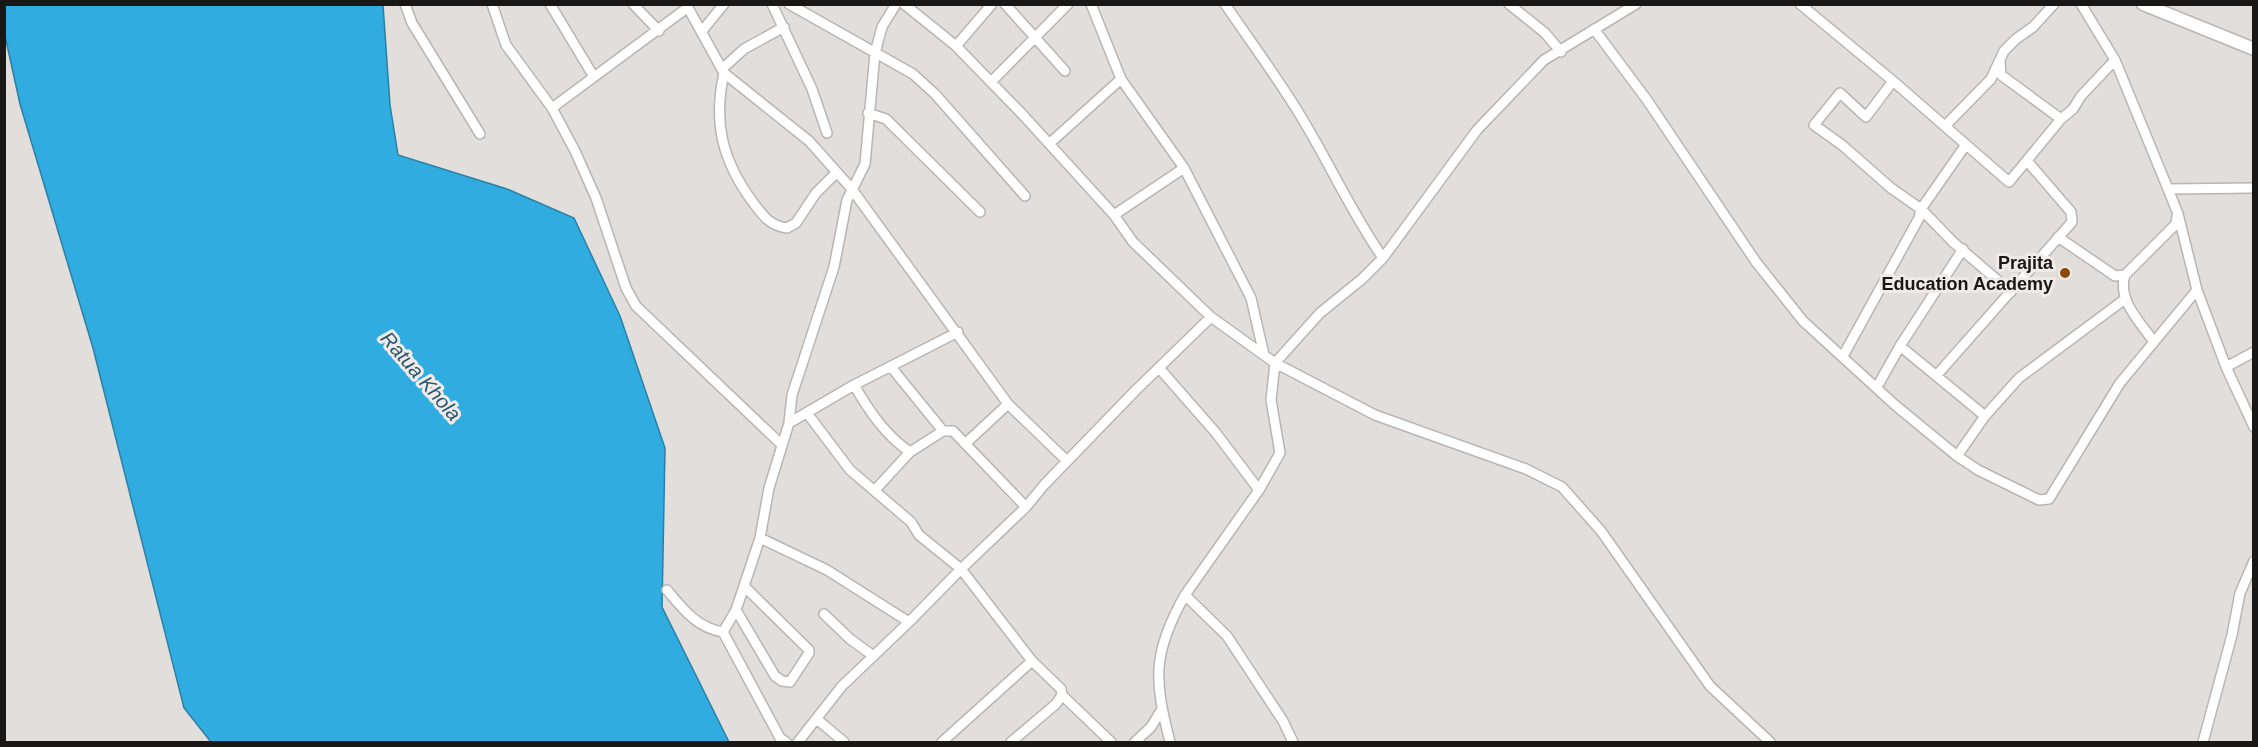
<svg xmlns="http://www.w3.org/2000/svg" width="2258" height="747" viewBox="0 0 2258 747" font-family="Arial,sans-serif">
	<style>
		.water { fill: #31ace1; stroke: #2a80a4; stroke-width: 1.5 }
		.lines { fill: none; stroke-linecap: round; stroke-linejoin: round }
		.minor-casing { stroke: #b9b5b2; stroke-width: 12 }
		.tertiary-casing { stroke: #b9b5b2; stroke-width: 15 }
		.minor { stroke: #fff; stroke-width: 9 }
		.tertiary { stroke: #fff; stroke-width: 12 }
		.poi-dot { fill: #894c0d; stroke: #f0ebe8; stroke-width: 2 }
		.labels { text-anchor: middle; dominant-baseline: central; stroke-width: 6; stroke-linejoin: round; paint-order: stroke }
		.poi-label { font-size: 18px; font-weight: bold; fill: #191817; stroke: #f0ebe8; text-anchor: end }
		.water-label { font-size: 20px; font-style: italic; fill: #27566d; stroke: #f0ebe8 }
	</style>
	<rect width="100%" height="100%" fill="#e2dedb"/>
	<path class="water" d="M4,5H383L390,105L398,155L507,189L574,218L620,316L665,448L662,607L729,742H211L184,708L93,348L20,104L5,36Z"/>
	<g class="lines">
		<defs>
			<path id="minor" d="M405,4L412,23L480,134
				M492,4L506,45L552,108L575,151L596,198L626,288L636,306L782,445
				M550,4L594,77
				M633,4L659,31
				M686,4L724,73L809,141L851,188L1008,404L1067,461
				M772,4L812,89L827,133
				M789,4L913,74L935,94L1025,196
				M904,4L956,46L1023,115L1114,215L1133,242L1211,317L1275,363L1375,415L1526,469L1562,487L1601,531L1710,686L1770,742
				M1005,4L1065,71
				M1091,4L1121,79L1184,168L1251,298L1264,355
				M1225,4C1250,41 1277,77 1300,115C1329,162 1351,212 1383,258
				M1509,4L1545,33L1561,52
				M1800,4L1893,81L2009,182L2061,119L2073,109L2081,96L2115,60
				M2081,4L2115,60L2168,189L2178,214L2197,290L2226,367L2254,427
				M1594,29L1647,100L1756,262L1803,321L1895,405L1957,456L1978,470L2039,500L2049,499L2120,383L2197,290
				M702,31L724,4
				M956,46L992,4
				M2000,61L2001,75L2061,119
				M722,69L744,49L784,27
				M724,73C713,122 722,160 752,201C762,214 769,226 787,228L796,223L816,193L836,173
				M1893,81L1866,117L1840,93L1814,125L1842,145L1891,188L1921,209L1953,242L2011,292
				M991,82L1068,4
				M552,108L687,8
				M868,113L886,119L980,212
				M1945,126L1991,79L2004,51L2016,39L2033,27L2054,4
				M1050,143L1121,79
				M2168,189L2254,188
				M1114,215L1184,168
				M2058,237L2115,276L2125,275C2117,300 2140,322 2154,342
				M2125,275L2176,224L2177,216
				M1900,346L1985,416L2019,378L2125,299
				M1843,356L1919,218L1921,209L1965,146
				M891,367L943,431
				M2226,367L2254,352
				M1160,369L1216,433L1259,490
				M1936,376L2072,222L2071,212L2028,162
				M854,385C869,411 886,436 910,452L943,431H953L1026,507
				M1877,387L1900,346L1963,249
				M789,423L854,385L958,332
				M965,444L1008,404
				M1955,454L1957,456L1985,416
				M875,490L910,452
				M760,538L827,570L909,622L961,569L919,535L911,522L850,470L807,413
				M667,590C683,609 697,628 723,632
				M736,610L775,676L782,681L790,682L809,653V650L744,586
				M824,614L850,639L872,655
				M723,632L736,610L760,538L769,488L789,423L792,395L834,267L847,200L865,164L875,53L882,27L896,4
				M723,632L780,738L786,742
				M1062,695L1111,742
				M818,720L844,742
				M798,742L842,686L909,622
				M942,742L1032,661
				M1011,742L1056,704L1062,695L1061,689L1032,661L961,569L1026,507L1044,485L1135,391L1211,317
				M1135,742L1151,727L1162,709
				M1170,742C1154,680 1152,653 1185,595
				M1293,742L1283,721L1227,636L1185,595L1259,490L1280,453L1271,400L1275,363L1320,313L1362,279L1383,258L1477,130L1544,60L1636,4
				M2203,742L2232,635L2240,593L2254,561"/>
			<path id="tertiary" d="M2143,4L2254,49"/>
		</defs>
		<use href="#minor" class="minor-casing"/>
		<use href="#tertiary" class="tertiary-casing"/>
		<use href="#minor" class="minor"/>
		<use href="#tertiary" class="tertiary"/>
	</g>
	<circle class="poi-dot" cx="2065" cy="273" r="6"/>
	<g class="labels">
		<g class="poi-label">
			<text x="2053" y="263">Prajita<tspan x="2053" dy="21">Education Academy</tspan></text>
		</g>
		<g class="water-label">
			<text transform="translate(421 376) rotate(49)">Ratua Khola</text>
		</g>
	</g>
	<rect width="2258" height="747" fill="none" stroke="#191817" stroke-width="12"/>
</svg>
